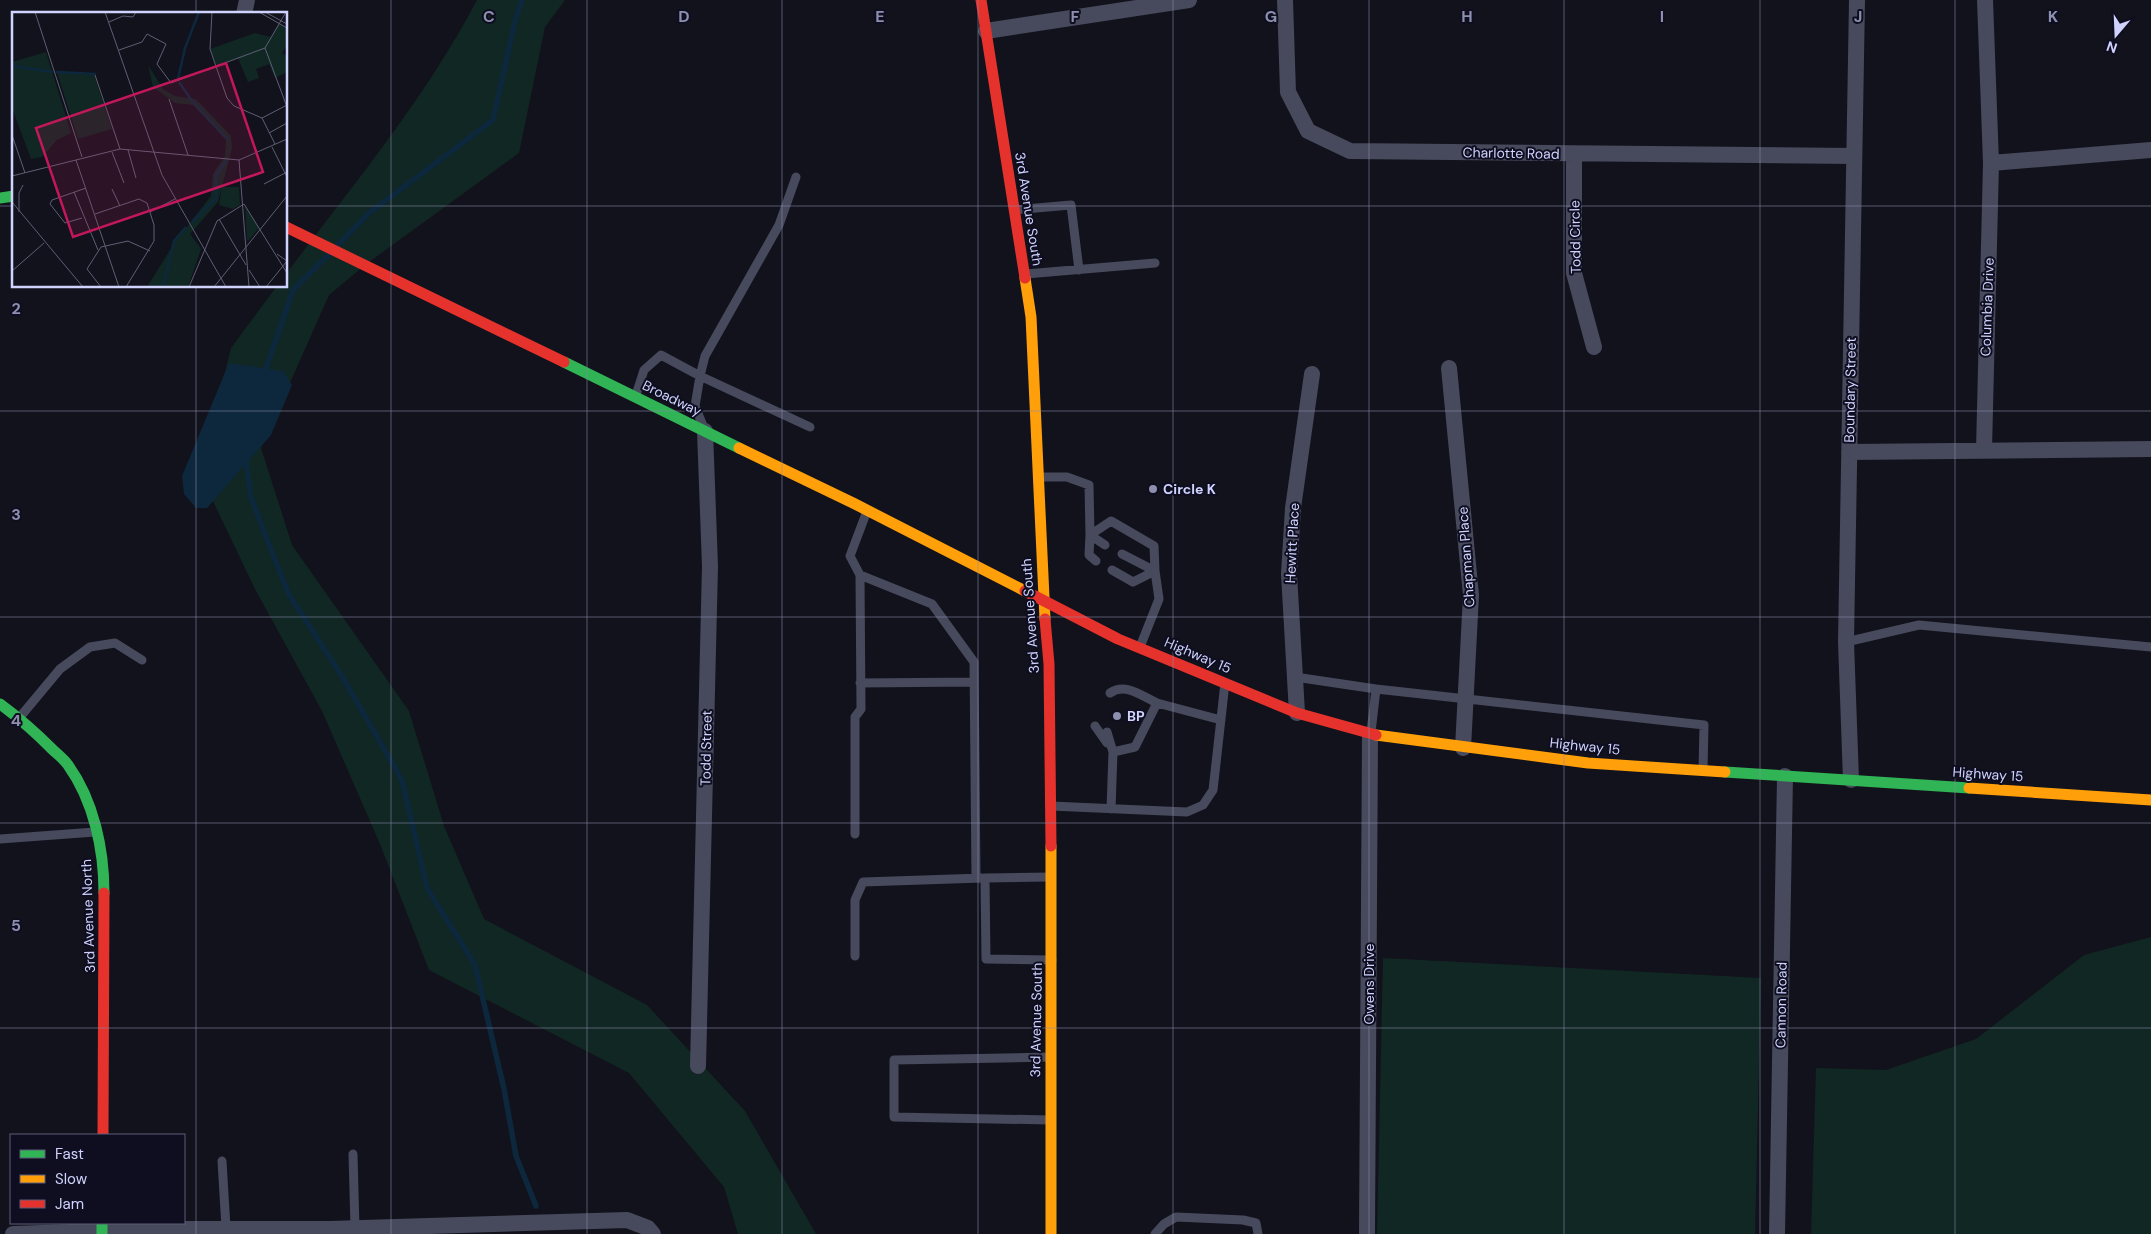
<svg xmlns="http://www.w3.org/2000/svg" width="2151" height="1234" viewBox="0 0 2151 1234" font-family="'DM Sans',sans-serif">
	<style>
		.green { fill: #112723 }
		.water { fill: #0d283d }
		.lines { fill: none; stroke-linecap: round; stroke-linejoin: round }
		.stream { stroke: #0d283d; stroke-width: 5.5 }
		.lane { stroke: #474a5c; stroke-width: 9 }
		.street { stroke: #474a5c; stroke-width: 16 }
		.fast { stroke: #30b455; stroke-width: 11 }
		.slow { stroke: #ff9f0a; stroke-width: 11 }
		.jam { stroke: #e5322d; stroke-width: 11 }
		.grid { fill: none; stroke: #8d8fae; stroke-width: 1; stroke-opacity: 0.55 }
		.poi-dot { fill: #8d8fae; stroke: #0e0e20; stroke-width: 2 }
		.labels { text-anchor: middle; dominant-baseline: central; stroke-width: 4; stroke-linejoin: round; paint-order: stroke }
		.street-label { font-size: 14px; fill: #cfd3fd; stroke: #0e0e20 }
		.poi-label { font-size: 14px; font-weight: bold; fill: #cfd3fd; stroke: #0e0e20; text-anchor: start }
		.inset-river { fill: none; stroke: #0d283d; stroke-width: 2.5 }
		.inset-road { fill: none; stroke: #5e5f76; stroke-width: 1 }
		.view { fill: #c2185b; fill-opacity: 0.15; stroke: #c2185b; stroke-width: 2.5 }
		.inset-edge { fill: none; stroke: #cfd3fd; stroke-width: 2.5 }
		.grid-label { font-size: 16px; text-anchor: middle; font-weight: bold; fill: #8d8fae; stroke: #0e0e20; stroke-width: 4; stroke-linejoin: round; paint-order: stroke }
	</style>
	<rect width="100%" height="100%" fill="#12121c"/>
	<path class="green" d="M477,0H565L545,27L519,153L365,265L329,295L261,448L292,545L409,711L444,826L484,919L647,1005L745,1111L816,1234H738L724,1187L629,1073L429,970L380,844L322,711L255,589L200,474L231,348L277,286H286V274C353,185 425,99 477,0Z
		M2151,937V1234H1811L1816,1068L1886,1070L1976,1039L2084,955Z
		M1383,958L1761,978L1755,1234H1377Z"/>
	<path class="water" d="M229,363L283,371L292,385L271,435L207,508H196L184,494L182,476Z"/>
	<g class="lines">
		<path class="stream" d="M336,247L369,213L493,120L515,21L522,0
			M264,374L293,290L328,255
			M245,454L251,498L288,593L343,678L402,780L427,888L475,965L504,1089L516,1156L536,1206"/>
		<path class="lane" d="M1014,210L1071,205L1079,270
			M1026,274L1155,263
			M636,395L644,370L661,355L700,376L810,427
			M703,426L695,406L700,376L705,356L779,225L796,177
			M1038,477H1067L1089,485L1090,535L1105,545
			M1096,561L1089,555L1090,535L1111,521L1154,546L1155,571L1159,599L1140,647
			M1112,570L1133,582L1155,571L1122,554
			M860,575L850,556L867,511
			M1846,642L1919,625L2151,647
			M1295,677L1376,689
			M860,683L974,682
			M1110,693C1125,682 1142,696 1157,703
			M20,717L60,669L90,647L115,643L142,660
			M1095,726L1107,743
			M1107,732L1113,752L1111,809
			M1371,732L1376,689L1704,725L1703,770
			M1113,752L1135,747L1157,703L1221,720
			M1051,806L1187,812L1203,805L1213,790L1225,683
			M855,834V717L861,709L860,575L932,604L974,662L976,878
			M0,839L95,832
			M1050,877L985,878L986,959L1052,960
			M855,956V900L863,882L982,878
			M1050,1120L894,1117V1060L1051,1057
			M353,1154L355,1228
			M222,1161L226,1228
			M1155,1234L1164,1224L1176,1217L1243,1220L1256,1223L1258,1234"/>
		<path class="street" d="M1285,0L1288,92L1308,131L1350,151L1854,156
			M244,14L247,0
			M986,31L1189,0
			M1574,154V273L1594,347
			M1991,163L2151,150
			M1449,368L1471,595L1463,748
			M1984,450L1991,163L1985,0
			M1849,452L2151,449
			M1297,713L1289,574L1293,508L1312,374
			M1851,780L1846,642L1857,0
			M698,1066L710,566L705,431
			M13,1234L160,1229H330L627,1220L648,1228L653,1234
			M1367,1234L1370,734
			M1777,1234L1785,776"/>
		<path class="fast" d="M0,198L14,196
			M564,362L739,448
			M0,704C19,718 35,732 52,749C57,754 64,759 68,765C94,801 104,850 104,893
			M1725,772L1969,788
			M102,1223V1234"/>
		<path class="slow" d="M1025,278L1031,317L1045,619
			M739,448L853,503L1025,591
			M1376,735L1588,763L1725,772
			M1969,788L2151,800
			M1051,846V1234"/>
		<path class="jam" d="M981,0L1025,278
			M286,227L564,362
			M1025,591L1118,639L1297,713L1376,735
			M1045,619L1049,664L1051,846
			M103,1135L104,893"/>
	</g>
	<path class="grid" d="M196,0V14M391,0V1234M587,0V1234M782,0V1234M978,0V1234M1173,0V1234M1369,0V1234M1564,0V1234M1760,0V1234M1955,0V1234M0,206H14M286,206H2151M196,286V1234M0,411H2151M0,617H2151M0,823H2151M0,1028H2151"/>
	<g class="poi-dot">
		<circle cx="1153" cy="489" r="5"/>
		<circle cx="1117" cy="716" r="5"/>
	</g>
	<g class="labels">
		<g class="street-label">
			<text transform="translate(1511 153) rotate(1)">Charlotte Road</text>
			<text transform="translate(1029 209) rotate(81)">3rd Avenue South</text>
			<text transform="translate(1575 237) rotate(-91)">Todd Circle</text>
			<text transform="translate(1987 307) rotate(-88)">Columbia Drive</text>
			<text transform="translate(1850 390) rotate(-89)">Boundary Street</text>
			<text transform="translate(672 398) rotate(26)">Broadway</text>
			<text transform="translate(1292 543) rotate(-87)">Hewitt Place</text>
			<text transform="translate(1466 557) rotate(-94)">Chapman Place</text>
			<text transform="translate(1030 616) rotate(-94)">3rd Avenue South</text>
			<text transform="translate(1198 655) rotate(23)">Highway 15</text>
			<text transform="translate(1585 746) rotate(6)">Highway 15</text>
			<text transform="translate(706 748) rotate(-89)">Todd Street</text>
			<text transform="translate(1988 774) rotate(4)">Highway 15</text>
			<text transform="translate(88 916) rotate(-92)">3rd Avenue North</text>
			<text transform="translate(1369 984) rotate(-90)">Owens Drive</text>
			<text transform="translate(1781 1005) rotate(-89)">Cannon Road</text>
			<text transform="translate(1036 1020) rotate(-89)">3rd Avenue South</text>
		</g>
		<g class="poi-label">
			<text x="1163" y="489">Circle K</text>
			<text x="1127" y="716">BP</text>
		</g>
	</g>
	<g transform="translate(12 12)">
		<rect width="275" height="275" fill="#12121c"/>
		<path d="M267,12L275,16V33L270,41L275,44V60L263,66L257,52L244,57L247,66L236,70L226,46L205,54L198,37L243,21L259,25ZM34,40L59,121L45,128L30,145L19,147L0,96V50ZM136,53L151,77L163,84L184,87L219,124L220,136L206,190L178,222L189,237L176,275H135L163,230L199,184L201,162L213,144L214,128L181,93L163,91L141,75ZM45,60L82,63L100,117L66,127ZM210,175H227L228,193L221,197L207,193ZM233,194L247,216L236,229L235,228Z" fill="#112723"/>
		<path class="inset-river" d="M0,54L41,60M44,60L84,62M166,67L173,36L187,0M167,70L180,89L216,128M180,210L204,186V164L214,149M151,275L162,229L174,215"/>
		<path class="inset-road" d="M23,0L70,145M93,0L150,163L214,275M200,0L198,37L215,86L222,94L250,106L263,132M247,0L275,16M253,0L275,12M97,10L111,4L121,5L124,0M253,36L275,95M107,38L130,30L135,22L154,32L145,52L159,71L253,36L274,0M83,63L108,137M157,87L176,143M250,106L275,93M257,121L275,111M0,123L13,161M260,135L275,165M116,138L124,166M100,140L112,171M64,148L107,275M227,148L237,275M0,164L108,137L227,148L275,127M252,172L275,160M100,177L108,194M62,180L86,238M0,190L71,275M7,200V181L11,173M138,200L163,187M83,202L127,187L135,191L142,213V229L114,275M70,206L53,211L38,192L40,188L74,176M207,207L234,253M237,258L248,275M0,259L32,231M89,275L75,257L89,235L116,229L138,239M177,275L205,209L232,192L275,261M202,275L275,184M254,275L271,254L275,249L265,242"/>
		<path class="view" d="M214,51L251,160L61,225L24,116Z"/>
		<rect width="275" height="275" class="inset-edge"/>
	</g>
	<g class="grid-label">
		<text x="489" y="22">C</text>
		<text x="684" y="22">D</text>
		<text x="880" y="22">E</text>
		<text x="1075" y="22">F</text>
		<text x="1271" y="22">G</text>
		<text x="1467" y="22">H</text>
		<text x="1662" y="22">I</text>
		<text x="1858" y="22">J</text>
		<text x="2053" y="22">K</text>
		<text x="16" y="314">2</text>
		<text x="16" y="520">3</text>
		<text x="16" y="726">4</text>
		<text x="16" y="931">5</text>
	</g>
	<rect x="10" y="1134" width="175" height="90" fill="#0e0e20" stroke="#5b5d78"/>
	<rect x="20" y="1150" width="25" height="8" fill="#30b455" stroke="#5b5d78"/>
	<text x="55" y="1159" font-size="15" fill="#cfd3fd">Fast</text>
	<rect x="20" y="1175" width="25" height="8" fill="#ff9f0a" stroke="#5b5d78"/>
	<text x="55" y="1184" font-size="15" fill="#cfd3fd">Slow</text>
	<rect x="20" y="1200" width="25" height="8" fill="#e5322d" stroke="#5b5d78"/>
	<text x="55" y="1209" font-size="15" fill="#cfd3fd">Jam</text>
	<g transform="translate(2116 35) rotate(199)" stroke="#0e0e20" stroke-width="4" paint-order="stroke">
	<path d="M0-4L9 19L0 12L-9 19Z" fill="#cfd3fd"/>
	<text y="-8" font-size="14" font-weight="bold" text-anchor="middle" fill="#cfd3fd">N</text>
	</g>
</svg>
